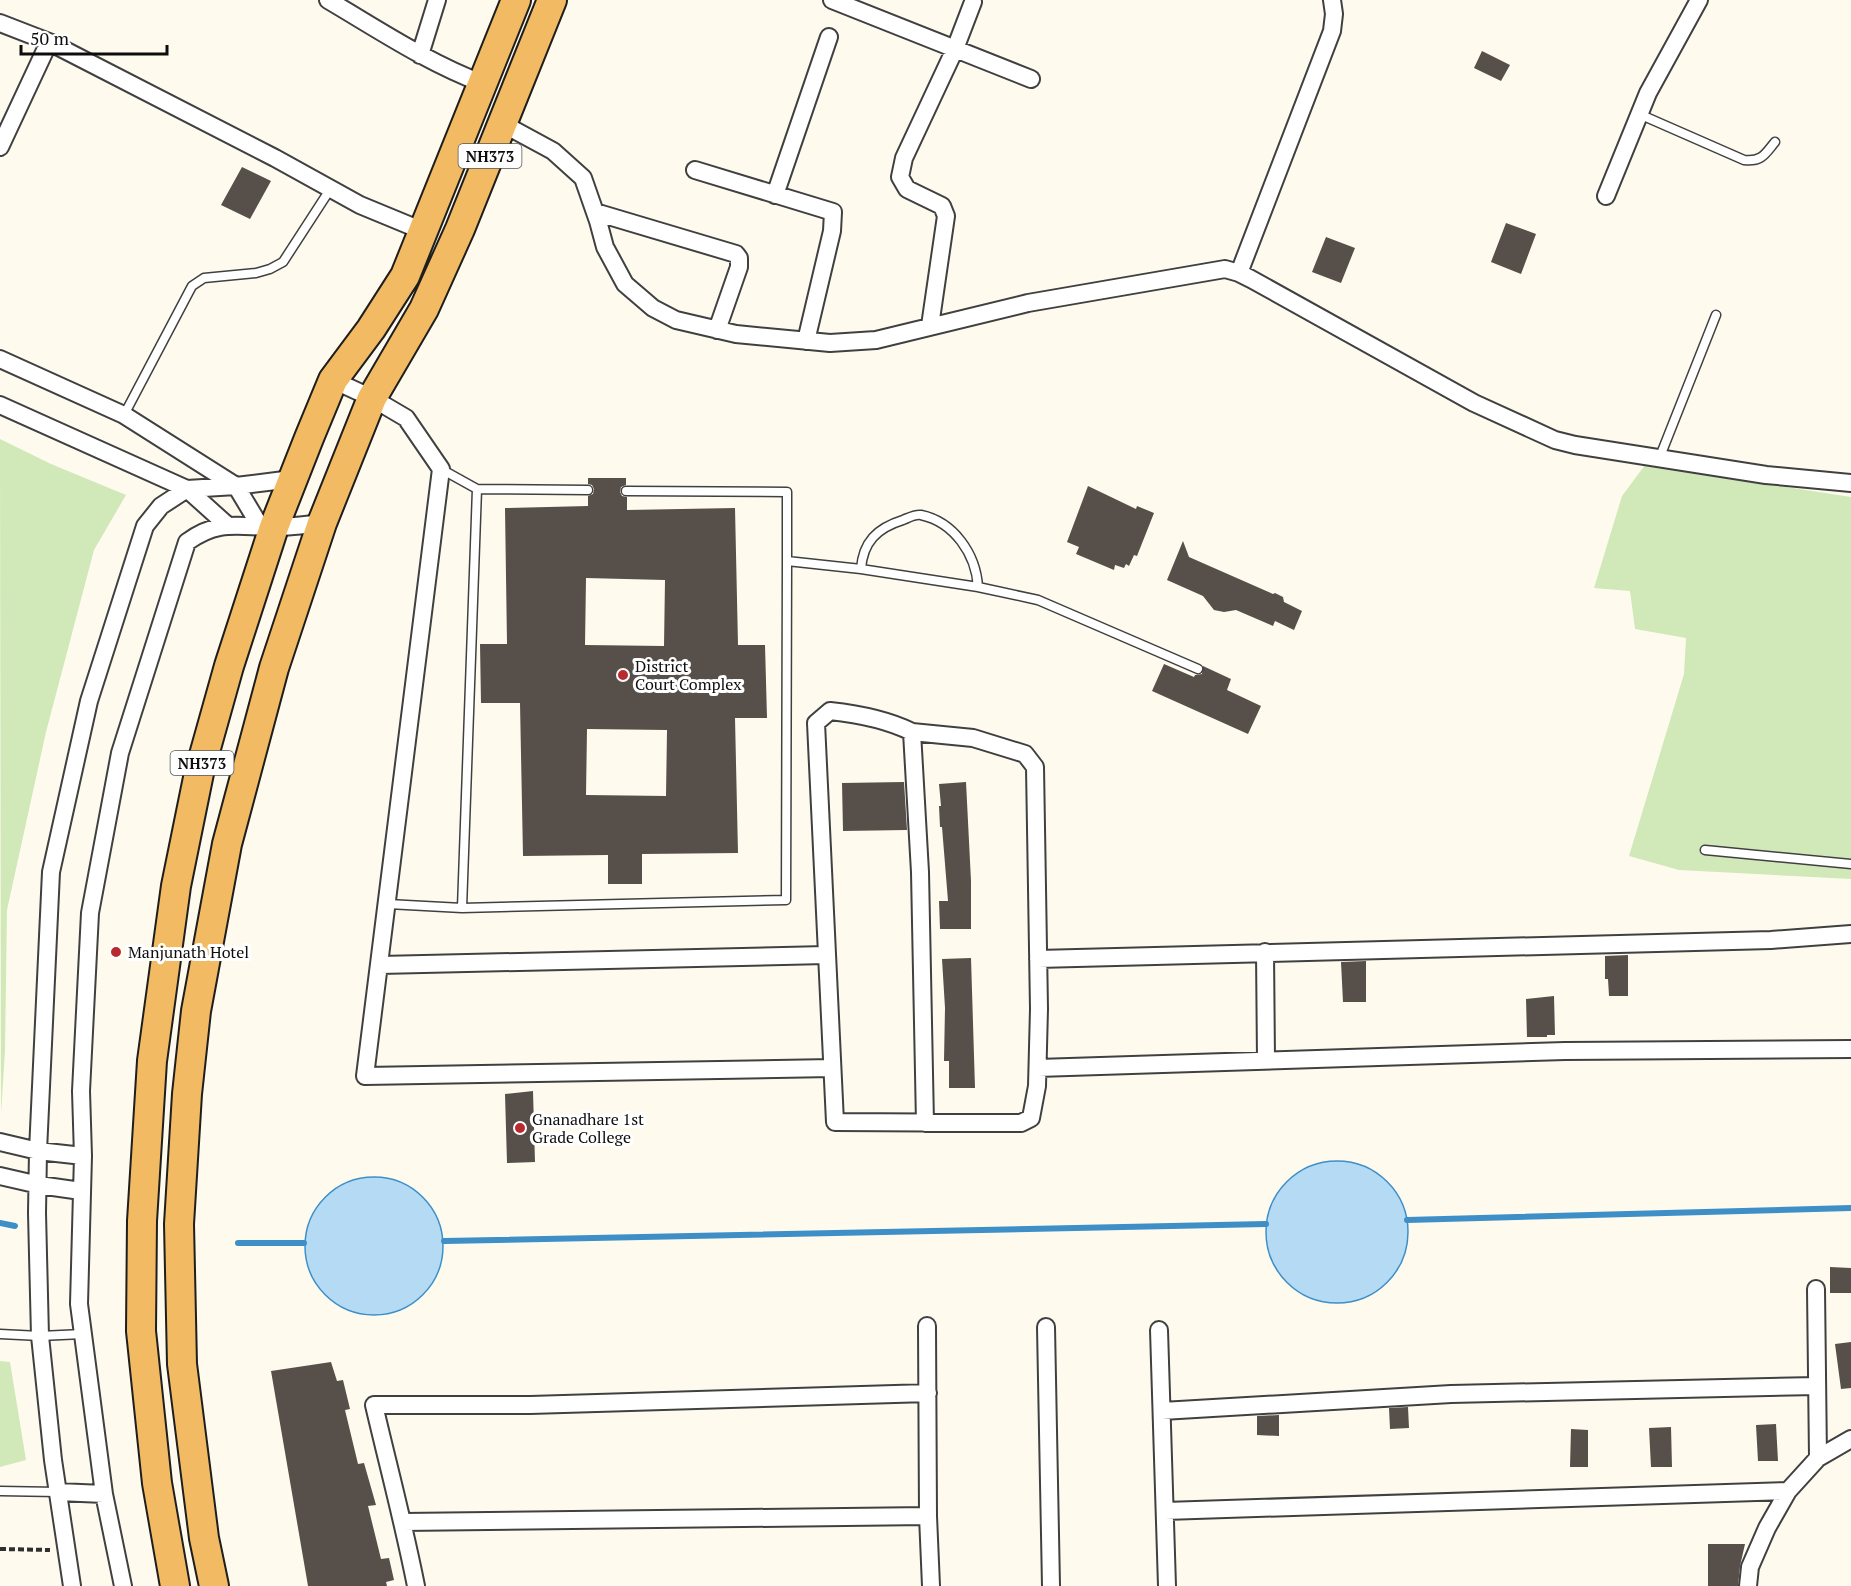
<svg xmlns="http://www.w3.org/2000/svg" width="1851" height="1586" viewBox="0 0 1851 1586" font-family="'PT Serif',serif">
	<style>
		.green { fill: #d1e8b9 }
		.water { fill: #b5dbf4; stroke: #3e8fc8; stroke-width: 1.5 }
		.lines { fill: none; stroke-linecap: round; stroke-linejoin: round }
		.stream { stroke: #3e8fc8; stroke-width: 6 }
		.building { fill: #564f4a; fill-rule: evenodd }
		.service-casing { stroke: #404040; stroke-width: 11 }
		.minor-casing { stroke: #404040; stroke-width: 20 }
		.trunk-casing { stroke: #1e1e1e; stroke-width: 32 }
		.path { stroke: #2f2f2f; stroke-width: 4; stroke-dasharray: 6 3; stroke-linecap: butt }
		.service { stroke: #fff; stroke-width: 8 }
		.minor { stroke: #fff; stroke-width: 16 }
		.trunk { stroke: #f2ba62; stroke-width: 28 }
		.poi-dot { fill: #b92a2f; stroke: #fff; stroke-width: 2 }
		.labels { text-anchor: middle; dominant-baseline: central; stroke-width: 6; stroke-linejoin: round; paint-order: stroke }
		.shield { fill: #fff; stroke: #565656; stroke-width: 1.5 }
		.shield-label { font-size: 15px; font-weight: bold; fill: #0d0d0d }
		.poi-label { font-size: 16px; fill: #0d0d0d; stroke: #fff; text-anchor: start }
	</style>
	<rect width="100%" height="100%" fill="#fefbee"/>
	<path class="green" d="M0,439L51,464L126,495L94,550L46,732L7,910L5,1051L1,1114Z
		M1645,465L1851,497V879L1679,870L1629,856L1684,674L1686,638L1635,629L1630,591L1594,588L1622,496Z
		M0,1361L10,1362L26,1460L0,1467Z"/>
	<path class="water" d="M1266 1232a71 71 0 1 1 142 0a71 71 0 1 1-142 0Z
		M305 1246a69 69 0 1 1 138 0a69 69 0 1 1-138 0Z"/>
	<g class="lines">
		<path class="stream" d="M1407,1220L1851,1208
			M0,1223L15,1226
			M444,1241L1266,1224
			M238,1243H304"/>
	</g>
	<path class="building" d="M1482,51L1510,65L1501,81L1474,68Z
		M242,167L271,181L250,219L221,205Z
		M1506,223L1536,234L1521,274L1491,262Z
		M1326,237L1355,248L1341,283L1312,272Z
		M588,478H626V485L621,487L620,492L622,496L627,497V510L735,508L738,645H765L767,718H735L738,853L642,854V884H608V855L523,856L520,703H481L480,644H507L505,508L588,506V496L593,494L594,489L592,485L588,484ZM586,578L665,580L664,646L585,645ZM587,729L667,730L666,796L586,795Z
		M1088,486L1136,509L1137,506L1154,513L1137,556L1134,555L1129,566L1126,564L1124,568L1115,565L1114,570L1076,554L1079,547L1067,542Z
		M1183,541L1189,557L1273,594L1275,593L1283,597L1284,602L1302,611L1294,630L1275,621L1273,626L1236,610L1224,612L1214,610L1203,596L1167,580Z
		M1164,664L1194,677L1195,675L1202,674L1203,666L1231,679L1227,690L1261,706L1248,734L1152,691Z
		M904,782L907,830L843,831L842,783Z
		M966,782L971,881V929H940L939,901H948L942,827H940L939,806H941L939,784Z
		M1628,955V996H1609L1608,979H1605V956Z
		M971,958L975,1088H949V1061H944L945,1008L942,959Z
		M1366,961V1002H1343L1341,962Z
		M1554,996L1555,1035H1547V1037H1527L1526,999Z
		M533,1091L535,1162L507,1163L505,1094Z
		M1830,1267L1851,1268V1293H1830Z
		M1851,1342V1388L1841,1389L1835,1344Z
		M331,1362L337,1381L343,1380L350,1409L345,1410L358,1464L364,1463L376,1505L368,1506L381,1559L389,1558L394,1580L386,1582L387,1586H308L271,1371Z
		M1408,1407L1409,1428L1390,1429L1389,1408Z
		M1279,1415V1436L1257,1435V1416Z
		M1776,1424L1778,1461H1758L1756,1425Z
		M1671,1427L1672,1467H1651L1649,1428Z
		M1571,1429L1588,1430V1467H1570Z
		M1708,1544H1745L1740,1566L1738,1586H1708Z"/>
	<g class="lines">
		<defs>
			<path id="service" d="M1639,114L1744,160C1762,162 1765,154 1775,142
				M124,415L192,286L204,278L256,273L270,269L283,262L331,188
				M1659,459L1716,315
				M441,469L477,489L588,490
				M626,491L787,492V561L861,569L978,587L1038,600L1198,669
				M861,569C863,542 877,528 903,520C908,518 915,514 921,515C954,522 976,554 978,587
				M1705,850L1851,864
				M388,904L462,908L786,900L787,561
				M462,908L477,489
				M0,1334L40,1336L83,1334
				M0,1491L58,1492"/>
			<path id="minor" d="M328,0C379,30 428,63 484,84
				M832,0L1031,79
				M0,23L49,42L275,158L360,205L423,231
				M420,55L437,0
				M503,124L553,151L583,178L598,221L605,247L625,284L653,308L676,320L736,334L830,343L876,340L1028,303L1225,269L1239,273L1251,279L1474,403L1555,440L1575,445L1766,475L1851,483
				M0,147L49,42
				M695,170L833,212L832,231L806,341
				M775,195L829,37
				M1606,196L1648,93L1699,0
				M595,212L736,254L739,258V267L717,330
				M1239,273L1332,31L1334,14L1332,0
				M930,326L946,216L942,206L907,189L900,177L904,158L955,49L973,2
				M0,359L124,415L236,486L260,526
				M333,380L372,398L406,418L441,469L365,1076L832,1068
				M0,405L187,489L227,525
				M912,732L973,738L1025,754L1035,767L1039,1009L1037,1086L1031,1118L1021,1123L835,1122L816,723L830,711C858,714 886,719 912,732L920,872L925,1123
				M1265,952L1266,1060
				M1038,959L1771,940L1851,934
				M380,965L826,955
				M1038,1068L1565,1051L1851,1049
				M0,1142L38,1151L83,1156
				M0,1176L39,1185L81,1191
				M1816,1289L1818,1458
				M927,1326L928,1516L931,1586
				M1046,1327L1051,1586
				M1159,1330L1167,1586
				M1162,1411L1451,1394L1817,1386
				M58,1492L104,1494
				M1165,1511L1788,1491
				M403,1522L928,1516
				M72,1586L53,1460L40,1336L37,1213L38,1151L51,872L89,701L145,526L161,506L187,489L236,486L292,479
				M123,1586L104,1494L79,1304L83,1156L81,1091L90,913L120,753L187,542C219,519 238,527 274,527C290,527 306,525 322,523
				M416,1586C404,1525 388,1465 374,1405H530L928,1393
				M1748,1586L1750,1567L1767,1528L1788,1491L1818,1458L1851,1439"/>
			<path id="trunk" d="M175,1586L157,1483L141,1331L142,1221L152,1061L176,886L199,773L229,666L274,527L309,438L333,380L371,329L405,276L516,0
				M214,1586L204,1538L182,1364L179,1224L187,1094L196,1011L227,844L274,668L322,523L372,398L424,309L460,229L552,0"/>
		</defs>
		<use href="#service" class="service-casing"/>
		<use href="#minor" class="minor-casing"/>
		<use href="#trunk" class="trunk-casing"/>
		<path class="path" d="M0,1549L50,1550"/>
		<use href="#service" class="service"/>
		<use href="#minor" class="minor"/>
		<use href="#trunk" class="trunk"/>
	</g>
	<g class="poi-dot">
		<circle cx="623" cy="675" r="6"/>
		<circle cx="116" cy="952" r="6"/>
		<circle cx="520" cy="1128" r="6"/>
	</g>
	<g class="labels">
		<g class="shield">
			<rect x="458.5" y="144" width="63" height="24" rx="4.5"/>
			<rect x="170.5" y="751" width="63" height="24" rx="4.5"/>
		</g>
		<g class="shield-label">
			<text x="490" y="156">NH373</text>
			<text x="202" y="763">NH373</text>
		</g>
		<g class="poi-label">
			<text x="635" y="666">District<tspan x="635" dy="18">Court Complex</tspan></text>
			<text x="128" y="952">Manjunath Hotel</text>
			<text x="532" y="1119">Gnanadhare 1st<tspan x="532" dy="18">Grade College</tspan></text>
		</g>
	</g>
	<path d="M21 45v9h146v-9" fill="none" stroke="#0d0d0d" stroke-width="3"/>
	<text x="30" y="45" font-size="18" fill="#0d0d0d" stroke="#ffffff" stroke-width="4.5" paint-order="stroke">50 m</text>
</svg>
